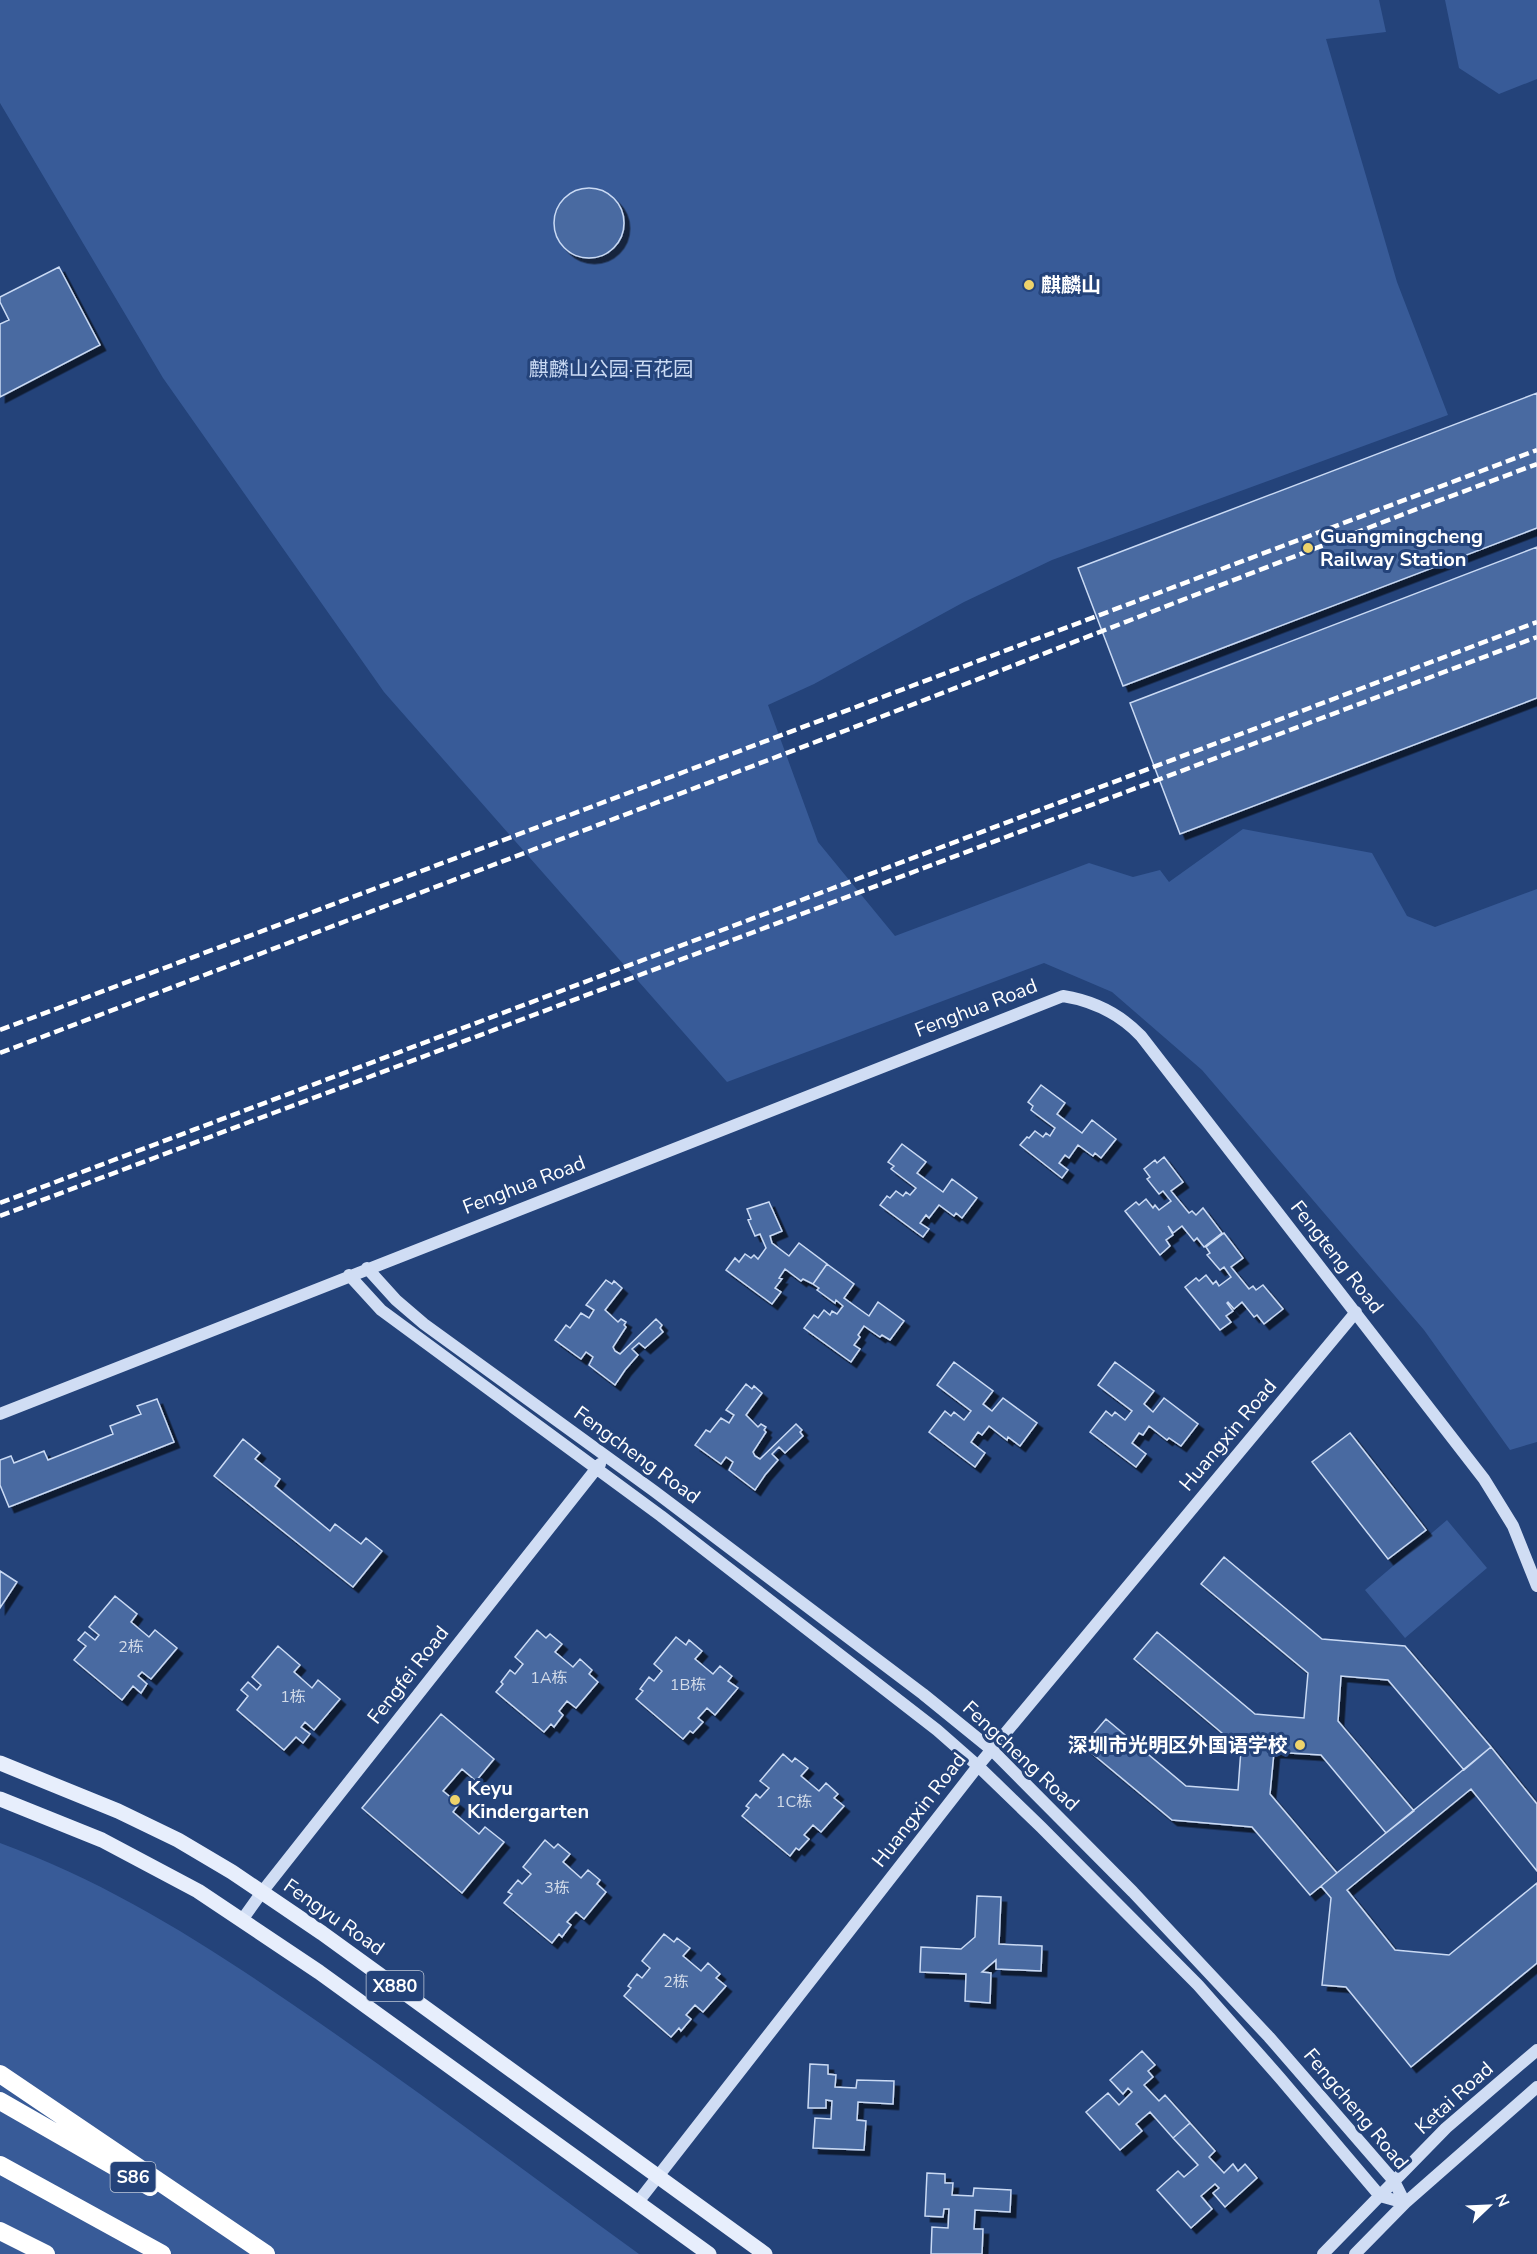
<svg xmlns="http://www.w3.org/2000/svg" width="1537" height="2254" viewBox="0 0 1537 2254" font-family="'Nunito Sans','Noto Sans SC',sans-serif">
	<style>
		.green { fill: #385b98 }
		.building { fill: #486aa1; stroke: #cadaf4; stroke-width: 1.5; filter: url(#shadow) }
		.lines { fill: none; stroke-linecap: round; stroke-linejoin: round }
		.secondary { stroke: #d0ddf4; stroke-width: 12 }
		.primary { stroke: #e7eefc; stroke-width: 15 }
		.highway { stroke: #fff; stroke-width: 18 }
		.rail { stroke: #fff; stroke-width: 4.5; stroke-dasharray: 10 4.5; stroke-linecap: butt }
		.poi-dot { fill: #eed36b; stroke: #24437a; stroke-width: 2 }
		.labels { text-anchor: middle; dominant-baseline: central; stroke-width: 6; stroke-linejoin: round; paint-order: stroke }
		.number-label { font-size: 16px; fill: #d1dae8 }
		.shield { fill: #24437a; stroke: #bdc7d7; stroke-width: 1.5 }
		.shield-label { font-size: 18px; font-weight: bold; fill: #fff }
		.poi-label { font-size: 20px; font-weight: bold; fill: #fff; stroke: #24437a; text-anchor: start }
		.park-label { font-size: 20px; fill: #cadaf4; stroke: #24437a }
		.street-label { font-size: 20px; fill: #fff; stroke: #24437a }
	</style>
	<defs>
		<filter id="shadow"><feDropShadow dx="5.5" dy="5.5" stdDeviation="0" flood-color="#0009"/></filter>
	</defs>
	<rect width="100%" height="100%" fill="#24437a"/>
	<path class="green" d="M0,0H1379L1386,32L1326,39L1397,282L1448,415L1052,560L964,602L814,684L768,705L818,842L895,936L1089,863L1133,877L1160,870L1169,882L1243,829L1372,853L1407,916L1435,927L1537,889V1442L1510,1450L1424,1330L1202,1070L1112,992L1044,963L727,1082L384,692L163,378L0,103Z
		M1445,0H1537V79L1499,94L1459,68Z
		M1447,1520L1487,1568L1405,1638L1365,1590Z
		M0,1843C125,1889 226,1958 334,2033C437,2105 537,2180 639,2254H0Z"/>
	<path class="building" d="M554 223a35 35 0 1 1 70 0a35 35 0 1 1-70 0Z
		M59,267L100,345L0,397V324L9,320L0,302V297Z
		M1537,393V528L1123,686L1078,568Z
		M1537,547V698L1180,834L1130,703Z
		M1041,1085L1065,1103L1057,1114L1082,1133L1092,1120L1116,1139L1101,1158L1095,1153L1093,1156L1078,1145L1069,1158L1065,1155L1059,1163L1068,1170L1062,1178L1020,1145L1027,1137L1029,1138L1035,1131L1043,1137L1046,1133L1050,1136L1055,1128L1031,1110L1033,1106L1028,1102Z
		M902,1144L926,1162L917,1173L943,1192L952,1179L977,1198L962,1218L956,1213L954,1216L939,1205L929,1218L926,1215L920,1223L929,1229L923,1237L880,1205L887,1196L890,1198L896,1191L903,1196L906,1192L910,1195L916,1188L891,1169L894,1166L888,1162Z
		M1164,1157L1183,1182L1171,1191L1189,1213L1192,1211L1196,1215L1203,1208L1222,1233L1204,1247L1197,1238L1194,1241L1182,1226L1173,1233L1168,1226L1173,1235L1166,1240L1170,1246L1160,1255L1125,1211L1136,1202L1139,1205L1146,1199L1153,1208L1155,1205L1159,1210L1171,1201L1163,1191L1159,1194L1147,1179L1150,1177L1144,1169L1155,1160L1157,1163Z
		M769,1202L782,1231L770,1236L772,1243L789,1256L799,1243L827,1264L813,1284L803,1279L801,1281L785,1269L779,1278L782,1279L775,1288L781,1292L772,1304L726,1270L735,1258L739,1262L745,1254L751,1258L754,1255L758,1259L766,1248L760,1234L755,1236L748,1220L751,1219L747,1209Z
		M1224,1233L1243,1258L1231,1267L1249,1289L1253,1286L1256,1290L1263,1285L1283,1309L1264,1324L1257,1315L1254,1317L1242,1302L1234,1309L1228,1302L1227,1303L1233,1311L1226,1316L1231,1322L1220,1330L1185,1287L1196,1278L1199,1281L1206,1275L1213,1284L1216,1281L1219,1286L1231,1277L1224,1267L1220,1270L1207,1255L1210,1253L1206,1247Z
		M827,1264L854,1284L844,1298L869,1316L878,1302L904,1321L890,1340L882,1335L880,1337L864,1326L858,1335L860,1337L854,1345L860,1349L851,1362L804,1328L814,1315L818,1318L824,1310L830,1315L832,1311L837,1314L843,1306L836,1300L835,1303L817,1290L819,1288L813,1284Z
		M606,1280L612,1284L614,1281L622,1288L605,1310L618,1322L621,1319L626,1322L624,1325L626,1327L613,1347L615,1351L620,1354L656,1319L662,1325L660,1328L663,1332L645,1348L639,1343L632,1349L638,1355L625,1370L615,1385L589,1365L593,1357L586,1352L581,1359L555,1340L566,1325L570,1328L581,1313L589,1318L594,1310L586,1305Z
		M954,1362L993,1391L983,1404L992,1411L1003,1398L1037,1423L1020,1446L1008,1437L1007,1440L989,1426L982,1435L978,1432L971,1442L985,1453L975,1467L929,1432L945,1411L951,1416L954,1412L964,1420L971,1411L937,1385Z
		M1115,1362L1154,1391L1144,1404L1153,1412L1164,1398L1198,1424L1181,1446L1169,1438L1167,1440L1149,1426L1143,1435L1139,1433L1132,1443L1146,1454L1136,1467L1090,1432L1106,1411L1112,1416L1115,1412L1125,1420L1132,1411L1098,1385Z
		M746,1384L752,1389L754,1386L762,1393L746,1415L758,1427L761,1424L766,1427L764,1430L766,1432L753,1452L755,1456L760,1459L796,1424L802,1430L800,1432L803,1436L785,1453L779,1447L772,1454L778,1460L765,1475L755,1490L729,1470L733,1462L726,1457L721,1464L695,1445L706,1430L710,1432L721,1418L729,1423L734,1415L726,1410Z
		M157,1399L174,1442L9,1507L0,1485V1460L11,1456L14,1463L44,1451L48,1460L113,1434L110,1426L141,1414L137,1406Z
		M1350,1433L1426,1530L1388,1559L1312,1462Z
		M243,1439L260,1453L255,1459L280,1479L275,1486L330,1531L335,1524L361,1544L366,1538L382,1551L353,1587L214,1476Z
		M1224,1557L1322,1639L1405,1646L1491,1747L1464,1770L1388,1680L1341,1676L1338,1721L1414,1811L1386,1833L1321,1755L1274,1752L1270,1794L1337,1873L1310,1895L1252,1827L1172,1820L1083,1746L1106,1719L1186,1786L1238,1790L1241,1749L1134,1659L1157,1632L1255,1714L1304,1718L1308,1673L1201,1584Z
		M0,1571L17,1582L0,1608Z
		M115,1596L137,1614L131,1622L149,1637L155,1630L177,1648L151,1679L142,1672L138,1676L147,1684L141,1693L133,1686L122,1700L74,1660L86,1646L78,1640L85,1632L95,1640L99,1635L89,1627Z
		M537,1630L546,1638L550,1634L562,1644L555,1652L573,1667L580,1659L592,1670L589,1674L598,1682L576,1708L567,1701L559,1711L563,1715L554,1727L551,1724L544,1732L496,1692L503,1684L501,1682L510,1670L515,1674L523,1664L515,1657Z
		M676,1637L686,1645L689,1640L702,1651L695,1659L713,1674L720,1666L732,1676L728,1681L738,1688L715,1715L707,1708L698,1718L703,1722L693,1733L690,1731L683,1739L636,1699L643,1691L640,1689L649,1677L654,1681L662,1671L654,1664Z
		M278,1646L300,1665L294,1672L312,1688L318,1680L340,1699L314,1730L305,1722L301,1727L310,1734L303,1743L296,1737L284,1750L237,1710L248,1696L241,1690L248,1682L257,1690L261,1685L252,1677Z
		M441,1714L494,1759L476,1781L462,1769L443,1791L459,1804L453,1812L479,1834L485,1827L504,1842L462,1893L362,1808Z
		M1491,1747L1537,1804V1871L1471,1789L1347,1890L1395,1950L1449,1955L1537,1883V1963L1411,2067L1346,1987L1322,1985L1331,1898L1321,1886Z
		M783,1754L792,1762L795,1758L808,1768L801,1776L819,1791L826,1783L838,1794L834,1798L844,1806L821,1832L813,1825L804,1835L809,1839L799,1850L796,1848L790,1856L742,1816L749,1808L746,1806L756,1794L760,1798L769,1788L760,1781Z
		M545,1840L554,1848L558,1844L570,1854L563,1862L581,1878L588,1870L600,1880L597,1884L606,1892L584,1919L576,1912L567,1922L571,1925L562,1937L559,1934L552,1943L504,1903L512,1894L508,1892L518,1880L522,1884L531,1874L523,1867Z
		M977,1896L1001,1897L999,1944L1042,1946L1041,1971L996,1969V1960L982,1972L991,1973L990,2003L965,2001L966,1974L920,1972L921,1947L961,1949L975,1937Z
		M664,1934L674,1942L677,1938L690,1948L683,1956L701,1971L708,1963L720,1974L716,1978L726,1986L703,2012L695,2005L686,2015L691,2019L681,2031L679,2028L671,2037L624,1996L631,1988L628,1986L637,1974L642,1978L650,1968L642,1961Z
		M1142,2051L1155,2065L1148,2071L1153,2077L1144,2085L1159,2101L1165,2095L1190,2123L1173,2138L1150,2112L1136,2124L1142,2131L1120,2150L1086,2112L1108,2093L1119,2105L1132,2092L1128,2088L1123,2094L1110,2080Z
		M810,2064L828,2065V2074L836,2075L835,2087L856,2088L857,2080L894,2081L893,2104L858,2102L857,2120L866,2121L864,2150L813,2148L815,2118L831,2119L832,2101L826,2100V2108H808Z
		M1190,2123L1215,2151L1209,2157L1224,2173L1233,2164L1238,2171L1245,2164L1257,2178L1225,2207L1213,2193L1219,2188L1215,2184L1201,2196L1212,2209L1191,2228L1157,2190L1178,2171L1184,2177L1198,2165L1173,2138Z
		M927,2173L945,2174V2183H953L952,2195L973,2196L974,2188L1011,2190L1010,2212L975,2210L974,2229H983L982,2254H931L932,2227L948,2228L949,2209H944L943,2217L925,2216Z"/>
	<g class="lines">
		<path class="secondary" d="M367,1268L396,1300L424,1324L654,1491L923,1694L992,1750L1133,1892L1269,2037L1394,2181L1405,2203
			M349,1275L381,1310L661,1516L937,1730L978,1766L1041,1827L1198,1985L1280,2078L1380,2196L1405,2203
			M0,1414L1063,996C1094,1001 1119,1013 1141,1036L1484,1479L1513,1526L1537,1586
			M242,1920L262,1892L600,1464
			M638,2202L978,1766L1356,1312
			M1323,2254L1446,2128L1537,2050
			M1355,2254L1405,2203L1537,2087"/>
		<path class="primary" d="M0,1763L118,1811L178,1840L232,1872L322,1933L765,2254
			M0,1799L102,1840L198,1891L319,1972L709,2254"/>
		<path class="highway" d="M0,2074L266,2254
			M0,2101L150,2187
			M0,2165L162,2254
			M0,2231L46,2254"/>
		<path class="rail" d="M0,1030L1537,450
			M0,1053L847,730L1422,507L1537,464
			M0,1203L1537,622
			M0,1216L1537,637"/>
	</g>
	<g class="poi-dot">
		<circle cx="1029" cy="285" r="6"/>
		<circle cx="1308" cy="548" r="6"/>
		<circle cx="1300" cy="1745" r="6"/>
		<circle cx="455" cy="1800" r="6"/>
	</g>
	<g class="labels">
		<g class="number-label">
			<text x="131" y="1647">2栋</text>
			<text x="549" y="1678">1A栋</text>
			<text x="688" y="1685">1B栋</text>
			<text x="293" y="1697">1栋</text>
			<text x="794" y="1802">1C栋</text>
			<text x="557" y="1888">3栋</text>
			<text x="676" y="1982">2栋</text>
		</g>
		<g class="shield">
			<rect x="366.5" y="1971" width="57" height="30" rx="4.5"/>
			<rect x="110.5" y="2162" width="45" height="30" rx="4.5"/>
		</g>
		<g class="shield-label">
			<text x="395" y="1986">X880</text>
			<text x="133" y="2177">S86</text>
		</g>
		<g class="poi-label">
			<text x="1041" y="285">麒麟山</text>
			<text x="1320" y="536">Guangmingcheng<tspan x="1320" dy="23">Railway Station</tspan></text>
			<text x="1288" y="1745" text-anchor="end">深圳市光明区外国语学校</text>
			<text x="467" y="1788">Keyu<tspan x="467" dy="23">Kindergarten</tspan></text>
		</g>
		<g class="park-label">
			<text x="611" y="369">麒麟山公园·百花园</text>
		</g>
		<g class="street-label">
			<text transform="translate(976 1008) rotate(-21)">Fenghua Road</text>
			<text transform="translate(524 1185) rotate(-21)">Fenghua Road</text>
			<text transform="translate(1337 1257) rotate(52)">Fengteng Road</text>
			<text transform="translate(1228 1435) rotate(-50)">Huangxin Road</text>
			<text transform="translate(637 1455) rotate(36)">Fengcheng Road</text>
			<text transform="translate(408 1675) rotate(-52)">Fengfei Road</text>
			<text transform="translate(1021 1756) rotate(43)">Fengcheng Road</text>
			<text transform="translate(919 1810) rotate(-52)">Huangxin Road</text>
			<text transform="translate(334 1917) rotate(35)">Fengyu Road</text>
			<text transform="translate(1454 2098) rotate(-42)">Ketai Road</text>
			<text transform="translate(1356 2109) rotate(50)">Fengcheng Road</text>
		</g>
	</g>
	<g transform="translate(1489 2206) rotate(67)" stroke="#24437a" stroke-width="4.5" paint-order="stroke">
	<path d="M0-4.5L10 22L0 15L-10 22Z" fill="#ffffff"/>
	<text y="-9" font-size="16" font-weight="bold" text-anchor="middle" fill="#ffffff">N</text>
	</g>
</svg>
